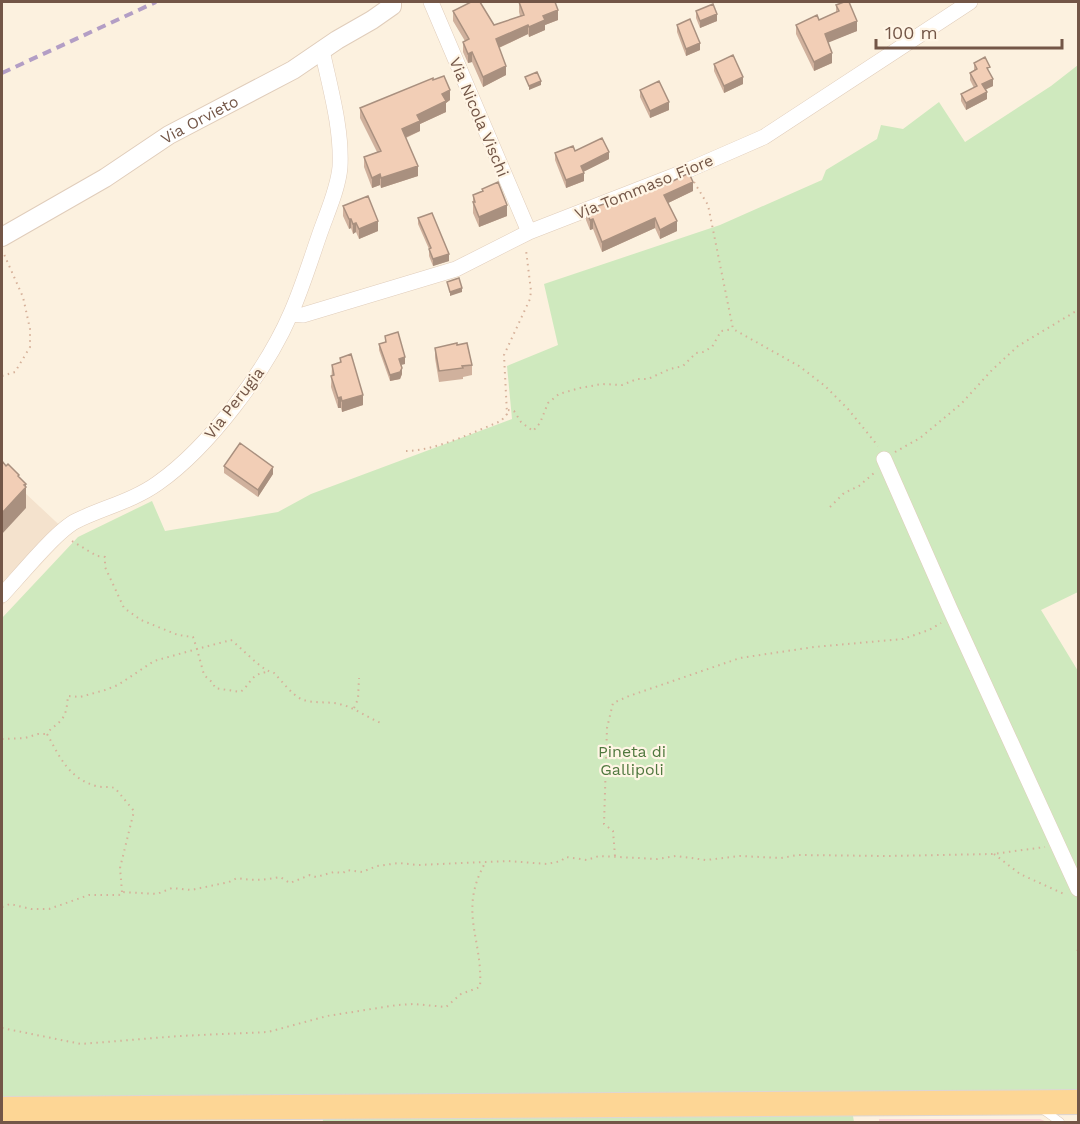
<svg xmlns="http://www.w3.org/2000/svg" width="1080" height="1124" viewBox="0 0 1080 1124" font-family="'Work Sans',sans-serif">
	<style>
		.residential { fill: #f4e2cd }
		.medical { fill: #fad2d7 }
		.green { fill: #cfe9be }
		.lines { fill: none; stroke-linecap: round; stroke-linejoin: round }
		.service-casing { stroke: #e0cdbb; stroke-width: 9 }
		.minor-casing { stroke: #e0cdbb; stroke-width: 16 }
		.tertiary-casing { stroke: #e0cdbb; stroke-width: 20 }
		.primary-casing { stroke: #ddd6d3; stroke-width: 26 }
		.path { stroke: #d6b19a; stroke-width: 2; stroke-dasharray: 1.5 4.5; stroke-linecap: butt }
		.service { stroke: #fff; stroke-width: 8 }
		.minor { stroke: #fff; stroke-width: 15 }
		.tertiary { stroke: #fff; stroke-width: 18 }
		.primary { stroke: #fdd695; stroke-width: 24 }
		.rail { stroke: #b39ec5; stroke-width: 4; stroke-dasharray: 9 6; stroke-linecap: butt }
		.wall { fill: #d0b19d }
		.shaded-wall { fill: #a9907f }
		.building { fill: #f2ceb6; stroke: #a9907f; stroke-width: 1.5 }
		.labels { text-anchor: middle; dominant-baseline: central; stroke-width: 4.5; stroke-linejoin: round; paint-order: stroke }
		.street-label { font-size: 16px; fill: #735647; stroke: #fff5e5 }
		.park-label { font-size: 16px; fill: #50783f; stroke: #fff5e5 }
	</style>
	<rect width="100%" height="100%" fill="#fcf1df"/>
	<path class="residential" d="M2,453L4,470L10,479L69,534L2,606Z"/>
	<path class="medical" d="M879,1119H1040L1047,1122H879Z"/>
	<path class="green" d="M1078,65V592L1041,610L1078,671V1090H1048L1043,1093H887L853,1116L854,1122H323L321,1097L2,1099V618L78,537L152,501L165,531L278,512L311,494L512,419L507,366L558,345L544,284L720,225L822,180L826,170L877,139L881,125L903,129L939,102L965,142L1051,86Z"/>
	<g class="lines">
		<defs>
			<path id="service" d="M1042,1109L1060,1122"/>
			<path id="minor" d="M431,2L529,232
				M291,314L303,315L456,269L529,232L686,171L764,137L970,2
				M884,459L950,609L1078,889
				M2,595C19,577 56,531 76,521C102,508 133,501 158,483C209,447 266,371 291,313C302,288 310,262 319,236C326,215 338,190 340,167C342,128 330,88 322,50"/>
			<g id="tertiary">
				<path id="s1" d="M2,237L105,178L169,135L293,70L337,40L372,20L392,6V2"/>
			</g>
			<path id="primary" d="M2,1109L1078,1102"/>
		</defs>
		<use href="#service" class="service-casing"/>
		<use href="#minor" class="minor-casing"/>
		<use href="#tertiary" class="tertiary-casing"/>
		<use href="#primary" class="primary-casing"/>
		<path class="path" d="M694,182L708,205L733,329L799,366L825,386L848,409L878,446
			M2,376L15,372L30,347V329L23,297L3,252
			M508,410L514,411L521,422L533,431L540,423L548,403L559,394L580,388L602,384L622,385L637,379H648L670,369L683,366L696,353L703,352L712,347L721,331L733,329
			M406,451C438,450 471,433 501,421L507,414L504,355L530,299L531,291L526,250
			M895,452L920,438L961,404L992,370L1018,346L1078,310
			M830,507L844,493L859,486L874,473
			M72,541L97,556L105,557V567L124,608L141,620L178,635L193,637L197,649L231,640C243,649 262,671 274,673C282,681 291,694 301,699C313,704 327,701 339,704C354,707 366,717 381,723
			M354,708L358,699L359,678
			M2,739L25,738L38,734H47
			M994,854L1020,874L1064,894
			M615,856L613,831L604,824L607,728L613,703L629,696L740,658L814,647L903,639L929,630L941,623
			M122,892L120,868L134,811L115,788C108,786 102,788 96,786C68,778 60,757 47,734C51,727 57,726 61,720C67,714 67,704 68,696L80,697L105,690L118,685L154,661L197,649L204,675L213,683L215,688L240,692C251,685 249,675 266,672
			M2,907L10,904L31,909H49L89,895H119L122,892L157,894L172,888L191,890L229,882L237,878C252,881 265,880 280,877L290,883L310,875L316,877L334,872L343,873L347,870L362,872L377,866L399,863L418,865L508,861L547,864L561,861L566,857L587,860L599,856L657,859L676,856L706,860L740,856L781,858L798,855L888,856L993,854L1045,847
			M1077,951L1078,950
			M2,1028L81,1044L179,1036L268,1032L327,1016L397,1005L414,1004L446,1007L461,994L480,987C483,938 458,912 485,863"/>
		<use href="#service" class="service"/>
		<use href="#minor" class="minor"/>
		<use href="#tertiary" class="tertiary"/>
		<use href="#primary" class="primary"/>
		<path class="rail" d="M2,73L156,2"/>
	</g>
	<path class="wall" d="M519,2L558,20L545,25V30L529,37L528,34L499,48L506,75L483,87L472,62L468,63L463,52V42L465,41L453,21V11L494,25L520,16L519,12Z
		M836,5L857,31L828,42L832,63L814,71L796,34V25L819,20L836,12Z
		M696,11L717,21L700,28L696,18Z
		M677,25L700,50L686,56L677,32Z
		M974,63L990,74L993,86L985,90L987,99L966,110L961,101V94L974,88L970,80V73L974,70Z
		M714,64L743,84L724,93L714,71Z
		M640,90L669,110L650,118L640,97Z
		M450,100L446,103V112L420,124V131L406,138L418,176L381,188L380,185L372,188L364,167V157L377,152L360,118V108Z
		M575,151L609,159L583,172L584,181L566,188L555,160V153Z
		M482,189L507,216L479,227L473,213V195L482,192Z
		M693,191L668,203L677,231L660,239L655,228L602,252L593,229L590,230L586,220V210L614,204Z
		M343,206L378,231L359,239L356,232L353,234L351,228L349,229L343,216Z
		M418,218L449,261L433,266L429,256V249L418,224Z
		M385,336L405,364L401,365L402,374L400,379L390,381L379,350V344L385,342Z
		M457,345L472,365V375L463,377V379L439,382L435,358V348Z
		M340,358L363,405L342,412L341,408H338L331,387L332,365L340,362Z
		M224,466L273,474L258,497L224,473Z"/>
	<path class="shaded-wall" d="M558,10V20L545,25V30L529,37V27L543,16Z
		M717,14V21L700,28V21Z
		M857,21V31L825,44V34Z
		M528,25V34L496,49V39Z
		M700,43V50L686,56V49Z
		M472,52V62L468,63V54Z
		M832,53V63L814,71V62Z
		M506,66V75L483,87V77Z
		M743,77V84L724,93V86Z
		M993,79V86L982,91V84Z
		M541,81V85L529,90V86Z
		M450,90V100L446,103V112L420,124V131L402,139V129L417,115L442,94Z
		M987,92V99L966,110V103Z
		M669,102V110L650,118V111Z
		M609,152V159L581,173V166Z
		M418,166V176L381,188V178Z
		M584,173V181L566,188V180Z
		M380,174V185L372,188V178Z
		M693,182V191L664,205V195Z
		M507,205V216L479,227V217Z
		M655,218V228L602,252V242Z
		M349,219H351V228L349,229Z
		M593,219V229L590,230V220Z
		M378,221V231L359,239V229Z
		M677,221V231L660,239V230Z
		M356,223V232L353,234V224Z
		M449,254V261L433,266V259Z
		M462,288V292L450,296V292Z
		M405,357V364L399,365V359Z
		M402,368V374L400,379L390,381V375Z
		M363,395V405L342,412V401Z
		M341,397V408H338V398Z
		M273,467V474L258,497V490Z
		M19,475V494L26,484V508L2,534V513Z"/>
	<path class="building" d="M471,2H480L494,25L524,15L519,2H555L558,10L543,16L545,20L529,27L528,25L496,39L506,66L483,77L472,52L468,54L463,42L469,39L453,11Z
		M844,2H849L857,21L825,34L832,53L814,62L796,25L817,15L819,20L839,11L836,5Z
		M713,4L717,14L700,21L696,11Z
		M690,19L700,43L686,49L677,25Z
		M733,55L743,77L724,86L714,64Z
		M985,57L990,67L987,68L993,79L982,84L987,92L966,103L961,94L977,86L970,73L977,69L974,63Z
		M537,72L541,81L529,86L525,77Z
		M444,76L450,90L442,94L446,101L417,115L420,121L402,129L418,166L381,178L380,174L372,178L364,157L381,151L360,108L433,78V80Z
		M659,81L669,102L650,111L640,90Z
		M602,138L609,152L581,166L584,173L566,180L555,153L573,146L575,151Z
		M689,173L693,182L664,195L677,221L660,230L655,218L602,242L593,219L590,220L586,210L613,201L614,204L667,184Z
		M498,182L507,205L479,217L473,202H475L473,195L483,191L482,189Z
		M368,196L378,221L359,229L356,223L353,224L351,219H349L343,206Z
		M432,213L449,254L433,259L429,249L431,248L418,218Z
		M459,278L462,288L450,292L447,282Z
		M398,332L405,357L399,359L402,368L400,372L390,375L379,344L386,342L385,336Z
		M457,343V345L467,343L472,365L462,366L463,368L439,371L435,348Z
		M351,354L363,395L342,401L341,397L338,398L331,376L334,375L332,365L341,362L340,358Z
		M240,443L273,467L258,490L224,466Z
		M2,461L6,466L8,464L19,475L18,476L26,484L24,485L26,487L2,513Z"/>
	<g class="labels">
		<g class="street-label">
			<text transform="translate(479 117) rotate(67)">Via Nicola Vischi</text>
			<text stroke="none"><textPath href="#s1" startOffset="230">Via Orvieto</textPath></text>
			<text transform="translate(644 187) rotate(-22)">Via Tommaso Fiore</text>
			<text transform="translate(234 403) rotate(-52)">Via Perugia</text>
		</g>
		<g class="park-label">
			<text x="632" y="751">Pineta di<tspan x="632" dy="18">Gallipoli</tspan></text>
		</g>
	</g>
	<rect width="1080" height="1124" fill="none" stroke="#735647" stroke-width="6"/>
	<path d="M876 39v9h186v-9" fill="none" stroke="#735647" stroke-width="3"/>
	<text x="885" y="39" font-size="18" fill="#735647" stroke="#fff5e5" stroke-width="4.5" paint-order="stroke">100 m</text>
</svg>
